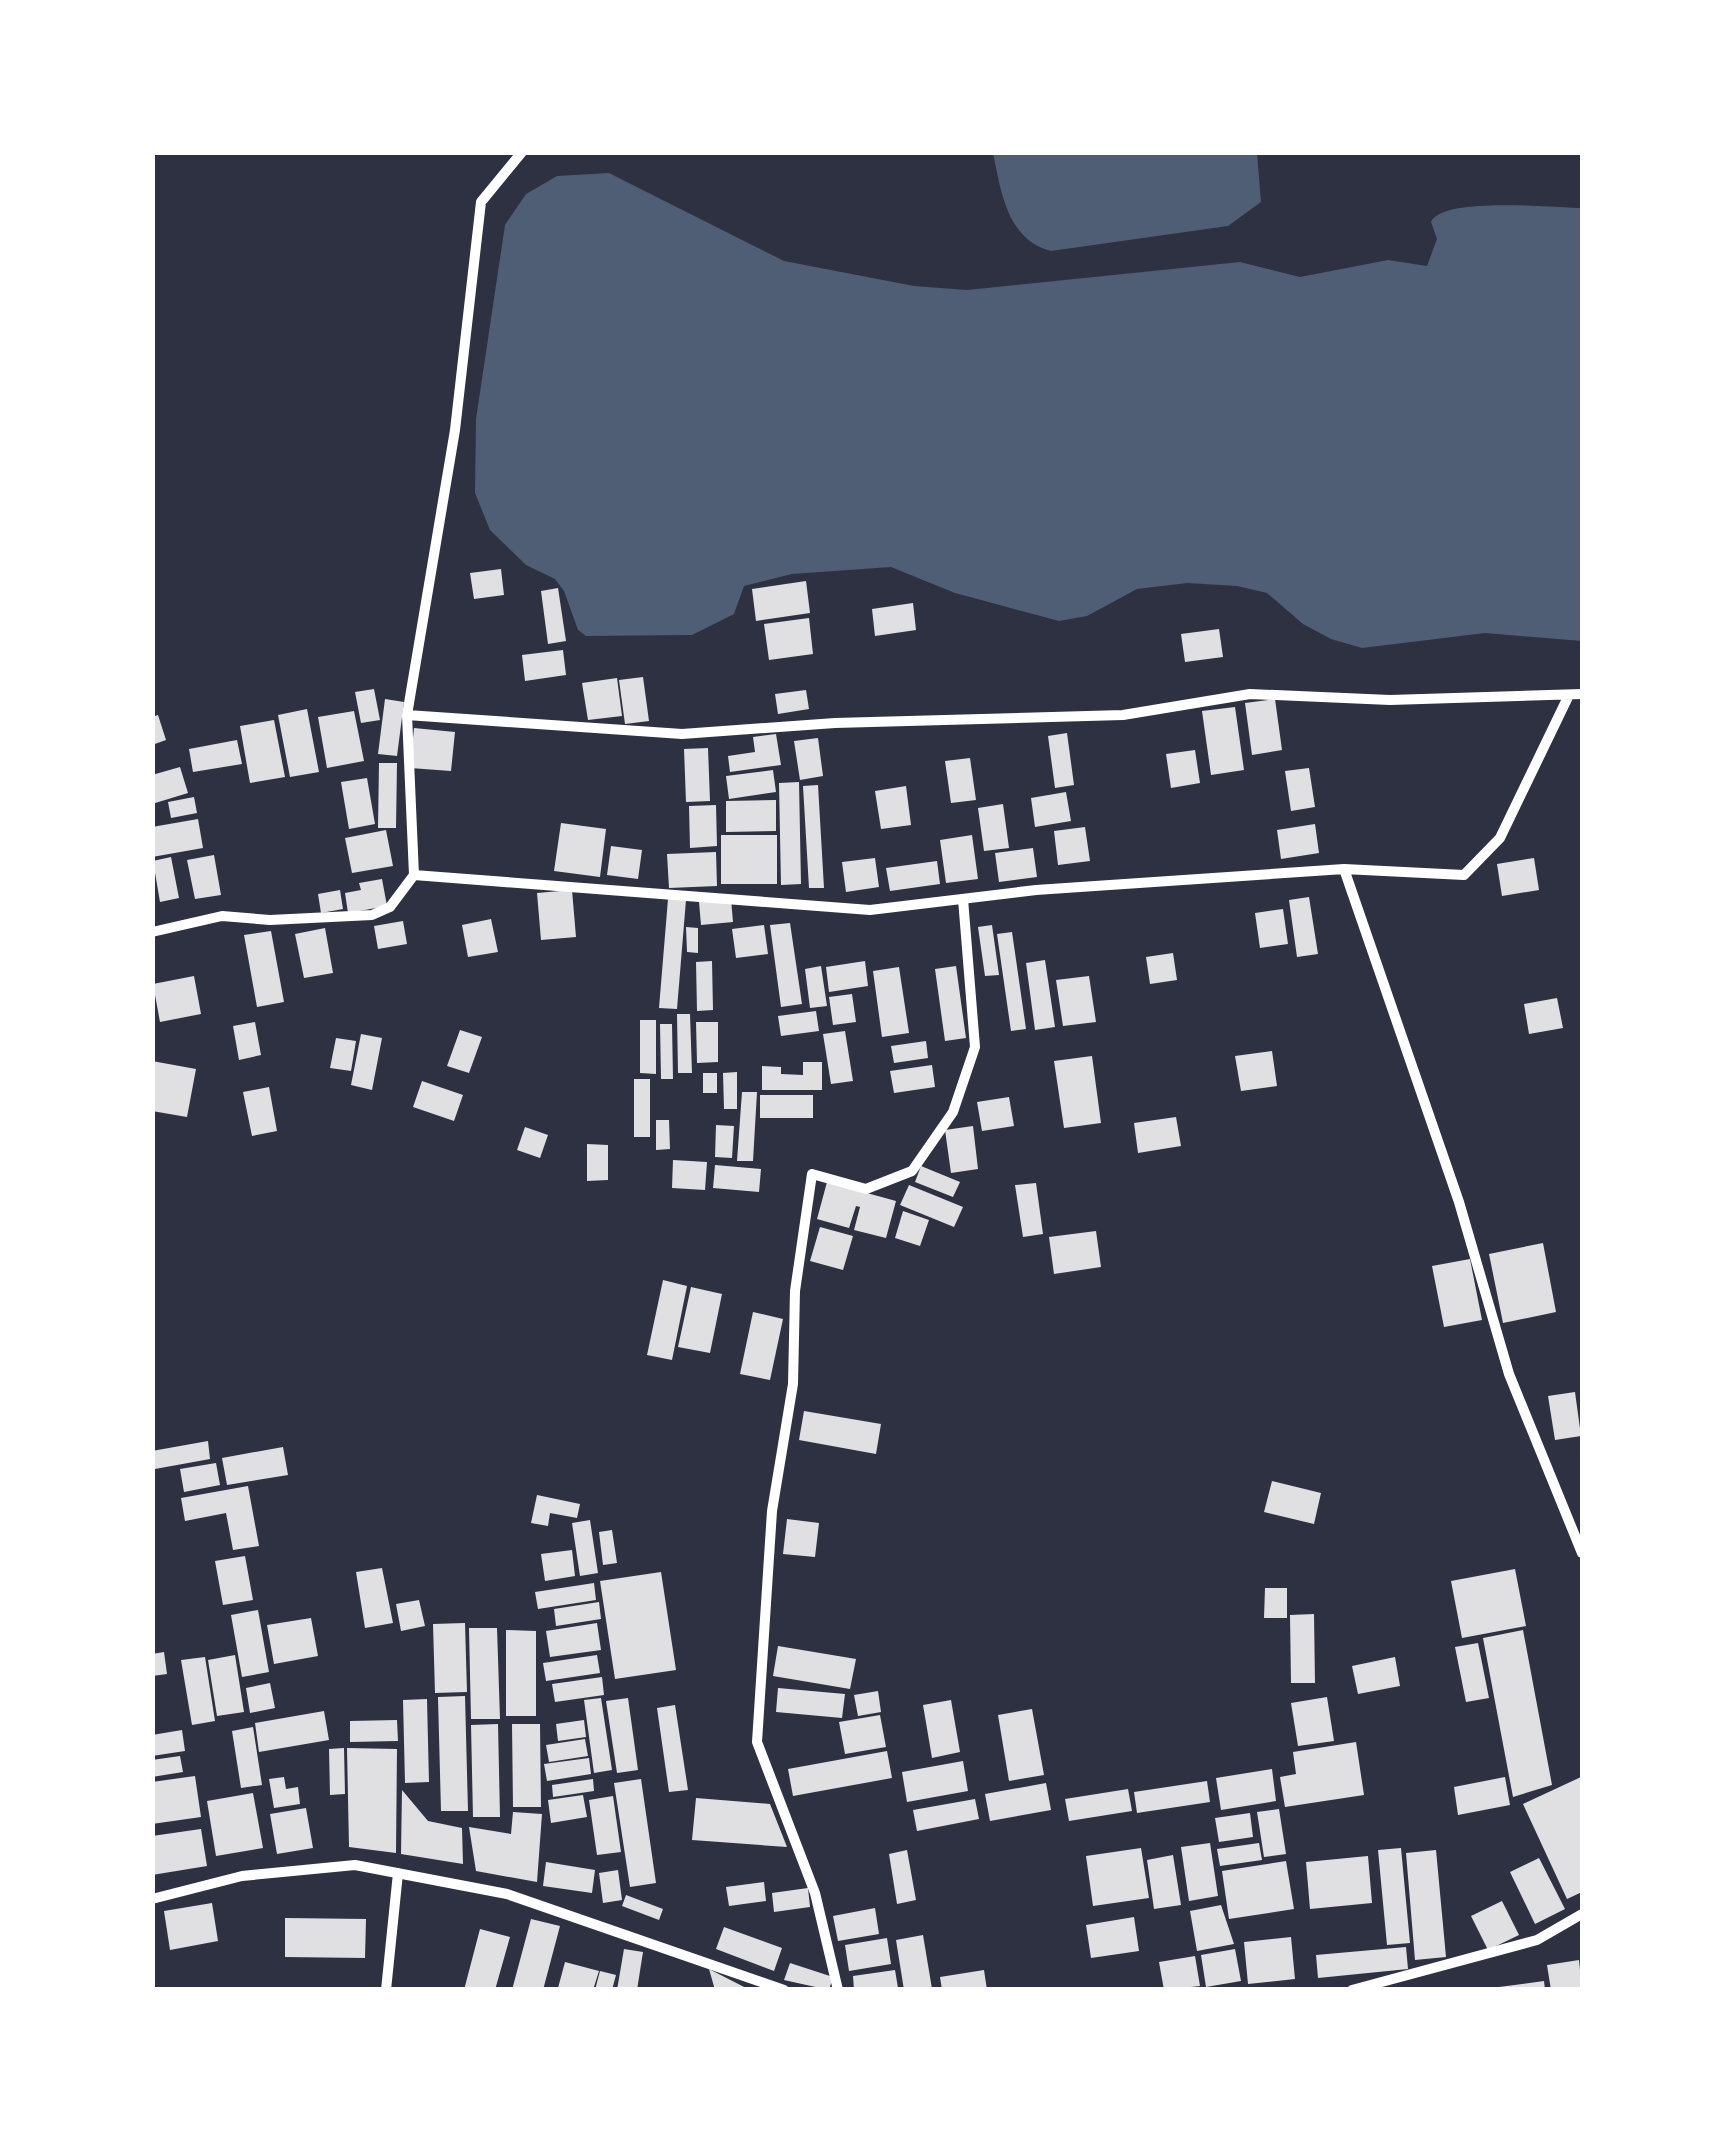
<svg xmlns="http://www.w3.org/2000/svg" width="1735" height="2142" viewBox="0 0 1735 2142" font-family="'DejaVu Sans',sans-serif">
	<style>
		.water { fill: #4f5d75 }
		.building { fill: #e0e0e3 }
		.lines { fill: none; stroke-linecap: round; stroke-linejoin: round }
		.minor { stroke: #fff; stroke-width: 10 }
	</style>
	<rect width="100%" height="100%" fill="#2d3142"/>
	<path class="water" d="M993,153H1257L1261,202L1228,226L1051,251C1007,240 1001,191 993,153Z
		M609,173L784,261L914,286L967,290L1240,262L1300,277L1388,260L1427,266L1437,239L1431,222C1442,196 1554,208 1582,208V641L1485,633L1362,648L1331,639L1303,624L1267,593L1237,586L1187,583L1137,589L1087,616L1059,621L955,593L891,567L792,574L744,586L734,614L692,635L586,636L578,630L564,591L555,579L526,565L490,530L475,493L476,419L505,225L526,194L557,176Z"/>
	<path class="building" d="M501,569L504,595L474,599L470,573Z
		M806,581L810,613L756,621L752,589Z
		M558,588L566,641L548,644L541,591Z
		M913,603L916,630L875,636L872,609Z
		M809,618L813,654L769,660L764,624Z
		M1219,629L1223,657L1185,662L1181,634Z
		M563,650L566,675L525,681L522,655Z
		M643,677L649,721L625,724L619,680Z
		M617,678L622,716L588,720L582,683Z
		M374,689L380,720L361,723L355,692Z
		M806,690L809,709L778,714L775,694Z
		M385,699L404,702L397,756L378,754Z
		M1275,699L1282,750L1252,755L1245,703Z
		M1235,707L1244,770L1211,775L1202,711Z
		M307,709L319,772L290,777L278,715Z
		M354,711L364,761L327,768L318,717Z
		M158,715L166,740L152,745V717Z
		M274,720L285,777L250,783L240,726Z
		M414,728L455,732L451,771L410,768Z
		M1067,733L1074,785L1055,788L1048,736Z
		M776,734L781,765L730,772L728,756L755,752L753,737Z
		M818,738L823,776L800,780L794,741Z
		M237,740L242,764L193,772L189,749Z
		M708,748L710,801L686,802L684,749Z
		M1195,750L1200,783L1171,788L1166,754Z
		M970,758L976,800L951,803L945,761Z
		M379,763H397L396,828H378Z
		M180,767L188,793L152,804V775Z
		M1309,768L1315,807L1291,811L1285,771Z
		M773,770L776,792L729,799L726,776Z
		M367,778L375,824L349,829L341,782Z
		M799,782L801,884L781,885L779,783Z
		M818,785L824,888H809L803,786Z
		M906,786L911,825L881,829L875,791Z
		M1066,792L1071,821L1035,827L1031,798Z
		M194,797L197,813L171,818L168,802Z
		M776,800V831L726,832V801Z
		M1003,804L1009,848L984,851L978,808Z
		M716,805L717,846L690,848L689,806Z
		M198,819L203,848L152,857V827Z
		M561,823L606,829L600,877L554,871Z
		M1315,824L1319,853L1281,859L1277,830Z
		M1085,827L1090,861L1058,865L1054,831Z
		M386,830L393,866L352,873L345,838Z
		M721,835H777V884H721Z
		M972,835L978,879L946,883L940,840Z
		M611,846L642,850L638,879L607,875Z
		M1033,848L1037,877L999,882L995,853Z
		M716,852L717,886L669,888L667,854Z
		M214,855L221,895L195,899L187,860Z
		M171,857L179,898L160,902L153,861Z
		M875,858L879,887L846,892L842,862Z
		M1534,858L1539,890L1502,896L1497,864Z
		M937,861L940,884L890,891L886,868Z
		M382,879L387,906L348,913L345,893L361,890L359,883Z
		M340,890L343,909L321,913L318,894Z
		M572,890L576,937L541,940L537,893Z
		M1309,897L1318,954L1297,957L1289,900Z
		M668,899L686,900L677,1009L659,1008Z
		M731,899L733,922L701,925L699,902Z
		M1283,909L1288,944L1260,948L1255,913Z
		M491,919L498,952L468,957L462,925Z
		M403,921L407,944L378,949L374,926Z
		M790,923L802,1004L781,1007L770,925Z
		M764,925L768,954L736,958L732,929Z
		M992,925L999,975L985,976L978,927Z
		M686,927L698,928V953L687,952Z
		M325,928L333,973L304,978L295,934Z
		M271,931L284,1002L257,1007L244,935Z
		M1012,932L1026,1029L1011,1031L997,934Z
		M1173,953L1177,980L1150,984L1146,957Z
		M1045,960L1055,1027L1035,1030L1026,963Z
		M712,961L713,1010L697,1011L696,962Z
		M865,961L868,986L829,992L826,967Z
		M821,966L827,1006L810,1008L805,969Z
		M956,966L966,1038L945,1041L935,969Z
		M899,967L909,1033L882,1037L873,971Z
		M194,976L201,1014L160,1022L153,984Z
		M1089,976L1096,1022L1063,1026L1056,980Z
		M852,994L856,1022L833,1025L829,997Z
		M1557,998L1563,1028L1529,1034L1524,1004Z
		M816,1011L819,1031L781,1036L778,1016Z
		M677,1014H690L692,1073H678Z
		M640,1020H656V1074L640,1073Z
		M255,1022L261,1055L239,1060L233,1026Z
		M696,1022H718V1062L697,1063Z
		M660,1024H672L673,1079H661Z
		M460,1030L482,1037L469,1073L447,1066Z
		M845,1031L853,1081L831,1084L823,1034Z
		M361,1034L382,1038L372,1090L351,1085Z
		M336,1038L356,1041L351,1071L330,1068Z
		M926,1041L928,1058L894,1063L891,1046Z
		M1272,1051L1277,1086L1241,1091L1235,1056Z
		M1092,1056L1101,1123L1064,1128L1054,1061Z
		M152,1061L196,1069L187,1117L152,1111Z
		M803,1062H822V1090H762V1066L781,1067V1074L803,1075Z
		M932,1065L935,1087L894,1093L890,1071Z
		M737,1072V1109H724L723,1073Z
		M703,1073H717V1093H703Z
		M634,1079H650V1137H634Z
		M422,1081L463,1095L454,1121L413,1107Z
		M269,1087L277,1131L252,1136L243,1092Z
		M742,1092H757L753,1161H737Z
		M760,1095H813V1118H760Z
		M1009,1097L1014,1126L982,1131L977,1102Z
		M1176,1117L1181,1146L1138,1153L1134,1123Z
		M656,1120H669L670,1149L656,1150Z
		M716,1125L734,1126L732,1158L715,1157Z
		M973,1126L978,1169L951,1173L945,1130Z
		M525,1127L548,1135L540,1158L517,1150Z
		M587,1144L608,1145V1180L587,1181Z
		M673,1160L707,1162L705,1190L672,1188Z
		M715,1165L761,1169L759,1192L713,1188Z
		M921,1166L960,1182L953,1197L915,1182Z
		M827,1182L896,1201L886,1238L854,1230L860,1207L856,1206L849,1228L817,1219Z
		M1036,1183L1043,1234L1023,1237L1015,1185Z
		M909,1185L963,1207L954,1227L900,1205Z
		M903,1211L929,1220L920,1246L895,1238Z
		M820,1227L853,1236L843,1270L810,1261Z
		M1096,1231L1101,1267L1054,1274L1049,1237Z
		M1543,1243L1556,1312L1503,1323L1489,1254Z
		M1470,1259L1482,1320L1444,1327L1432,1266Z
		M663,1280L687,1286L672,1360L647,1355Z
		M691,1287L722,1294L710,1353L678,1347Z
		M753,1312L783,1319L770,1380L740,1374Z
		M1575,1392L1581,1436L1555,1440L1548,1396Z
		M804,1411L881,1424L876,1454L799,1440Z
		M208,1441L210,1459L155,1469L152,1451Z
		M283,1447L288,1475L227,1485L222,1458Z
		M216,1463L220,1485L184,1492L180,1469Z
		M1272,1481L1321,1493L1314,1524L1264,1512Z
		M248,1486L259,1546L233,1550L226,1513L185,1521L181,1498Z
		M537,1495L580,1504L577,1518L550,1513L548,1526L531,1523Z
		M787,1519L819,1523L815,1557L783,1554Z
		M590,1520L598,1573L580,1576L572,1523Z
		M612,1530L617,1563L603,1565L599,1532Z
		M572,1550L575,1576L545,1581L541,1554Z
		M245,1556L253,1600L223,1605L215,1561Z
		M382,1568L393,1623L365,1628L356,1572Z
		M1515,1569L1526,1626L1462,1638L1451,1581Z
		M661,1572L676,1670L615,1679L600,1581Z
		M594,1583L596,1600L538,1609L535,1592Z
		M1265,1588H1287V1618H1264Z
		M419,1600L425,1626L401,1631L396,1604Z
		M599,1602L601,1619L556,1626L554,1609Z
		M258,1610L269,1672L242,1677L231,1615Z
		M1314,1614L1315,1683H1291L1290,1615Z
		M311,1618L318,1656L274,1664L267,1625Z
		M465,1623L467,1692L435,1693L433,1624Z
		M597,1623L601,1650L550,1657L546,1631Z
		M469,1628H497L500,1719H471Z
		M506,1630L536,1631V1716H506Z
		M1523,1630L1552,1785L1513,1797L1483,1638Z
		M1478,1643L1489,1698L1466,1702L1455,1647Z
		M778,1646L856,1659L850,1689L773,1676Z
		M164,1652L167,1674L152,1676V1654Z
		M235,1655L244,1712L217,1716L208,1660Z
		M597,1655L600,1673L546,1681L543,1663Z
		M205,1657L215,1721L192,1725L181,1660Z
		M1395,1657L1400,1686L1358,1694L1352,1666Z
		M602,1677L604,1695L555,1702L552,1684Z
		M270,1683L275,1708L250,1713L246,1688Z
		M778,1688L845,1694L842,1718L776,1712Z
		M878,1691L881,1712L858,1716L854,1695Z
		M465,1696L468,1811H441L438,1697Z
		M1327,1697L1334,1741L1298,1746L1291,1703Z
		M601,1698L612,1770L594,1773L584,1700Z
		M628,1698L638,1770L617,1773L606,1701Z
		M427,1699L429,1782L405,1783L403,1700Z
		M951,1700L960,1752L932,1758L923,1705Z
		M675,1705L688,1790L669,1792L657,1708Z
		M1032,1709L1044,1775L1009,1781L998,1715Z
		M324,1711L329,1740L259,1752L255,1723Z
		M880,1715L886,1747L845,1754L839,1722Z
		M397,1720L398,1741L350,1742V1721Z
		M584,1720L586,1737L558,1741L556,1724Z
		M498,1724L500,1817H473L471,1725Z
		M512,1724H540L541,1807H513Z
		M253,1727L262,1785L241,1788L232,1731Z
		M182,1730L185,1751L152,1756V1735Z
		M585,1739L588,1756L549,1762L546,1745Z
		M1356,1742L1364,1795L1285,1807L1280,1777L1296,1774L1293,1752Z
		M344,1748L345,1794L330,1795L329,1749Z
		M347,1748L397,1749L396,1853L349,1847Z
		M887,1751L892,1778L793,1796L788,1769Z
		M180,1756L183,1772L152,1777V1760Z
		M589,1758L591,1774L547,1781L544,1764Z
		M963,1761L968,1791L907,1802L902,1772Z
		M1272,1769L1276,1801L1221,1810L1216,1778Z
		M195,1776L201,1817L152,1824V1782Z
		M284,1777L286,1789L298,1787L300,1804L274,1808L269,1779Z
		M1505,1777L1510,1805L1458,1815L1454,1787Z
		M1581,1777L1582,1892L1567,1899L1523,1804Z
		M593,1779L594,1791L553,1797L552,1785Z
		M641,1779L656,1883L630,1887L614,1783Z
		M1207,1781L1210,1802L1137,1813L1134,1792Z
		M1046,1783L1051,1810L990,1821L985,1794Z
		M1128,1789L1132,1811L1069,1821L1065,1799Z
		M402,1790L428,1821L462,1828L463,1864L401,1854Z
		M253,1793L263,1848L216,1856L207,1801Z
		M583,1795L587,1817L551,1823L548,1800Z
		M613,1796L621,1852L597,1855L589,1800Z
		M696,1798L770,1804L787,1847L692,1840Z
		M975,1799L979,1819L917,1831L913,1810Z
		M306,1808L313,1848L277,1854L270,1814Z
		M1279,1809L1286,1854L1264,1857L1257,1812Z
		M513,1812L542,1814L537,1882L476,1871L469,1827L511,1834Z
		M1250,1813L1253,1837L1219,1842L1215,1818Z
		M201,1829L207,1866L152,1875V1836Z
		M1210,1843L1218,1896L1189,1901L1181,1847Z
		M1259,1843L1262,1860L1220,1866L1217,1849Z
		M1141,1848L1149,1898L1093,1906L1086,1856Z
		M1401,1848L1410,1943L1387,1945L1378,1850Z
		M907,1850L916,1900L897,1904L889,1854Z
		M1436,1850L1446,1957L1415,1960L1406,1853Z
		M1173,1855L1181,1905L1154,1909L1147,1860Z
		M1368,1856L1372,1903L1310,1909L1306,1862Z
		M1539,1858L1565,1909L1535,1924L1510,1872Z
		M1286,1861L1294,1909L1229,1919L1222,1871Z
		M546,1862L595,1870L592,1893L543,1886Z
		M618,1870L622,1900L603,1903L599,1873Z
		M764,1882L766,1901L729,1906L726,1887Z
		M808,1888L810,1907L774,1912L772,1893Z
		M626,1895L663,1909L659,1920L622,1906Z
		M1502,1901L1519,1935L1488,1950L1471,1916Z
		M212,1903L218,1941L170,1950L164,1911Z
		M1221,1905L1234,1944L1197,1951L1190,1911Z
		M875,1908L879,1934L838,1941L833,1916Z
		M1134,1917L1139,1951L1091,1958L1086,1925Z
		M285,1918L366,1919L365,1958L285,1957Z
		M531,1919L560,1926L543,1990H512Z
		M724,1927L782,1948L774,1971L716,1949Z
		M480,1929L510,1937L495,1990H464Z
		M923,1935L932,1989L904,1990L896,1940Z
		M1291,1937L1295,1979L1248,1984L1244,1942Z
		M887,1938L891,1964L849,1971L845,1945Z
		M1406,1947L1408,1969L1318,1978L1316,1955Z
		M624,1949L643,1952L637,1990H617Z
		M1235,1949L1241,1981L1206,1987L1201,1955Z
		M1195,1956L1200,1986L1164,1990L1159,1962Z
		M1579,1960L1582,1990H1551L1547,1965Z
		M565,1962L599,1971L593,1990L558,1988Z
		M790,1963L833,1977L829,1990L784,1980Z
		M709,1969L750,1990H715Z
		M895,1970L898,1988L854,1990L853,1976Z
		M984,1970L987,1990H942L940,1977Z
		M600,1971L616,1975L612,1990H595Z
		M1544,1981L1545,1990H1499V1987Z"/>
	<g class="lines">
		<path class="minor" d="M407,715L682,734L835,723L1123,715L1250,694L1390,700L1582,694
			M1344,869L1459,1202L1509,1374L1582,1553
			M414,875L870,910L1036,890L1344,869L1464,875L1500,838L1569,695
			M152,932L222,916L270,920L372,915L390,907L414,875L407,715L455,430L481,202L522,152
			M152,1899L242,1876L355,1865L507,1894L784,1990
			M386,1990L398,1873
			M838,1990L815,1893L757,1742L772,1511L793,1384L795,1291L812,1174L866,1189L912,1171L953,1112L975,1047L963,899
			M1352,1990L1537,1940L1582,1914"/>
	</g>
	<rect width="1735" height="2142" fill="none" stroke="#ffffff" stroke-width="310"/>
</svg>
